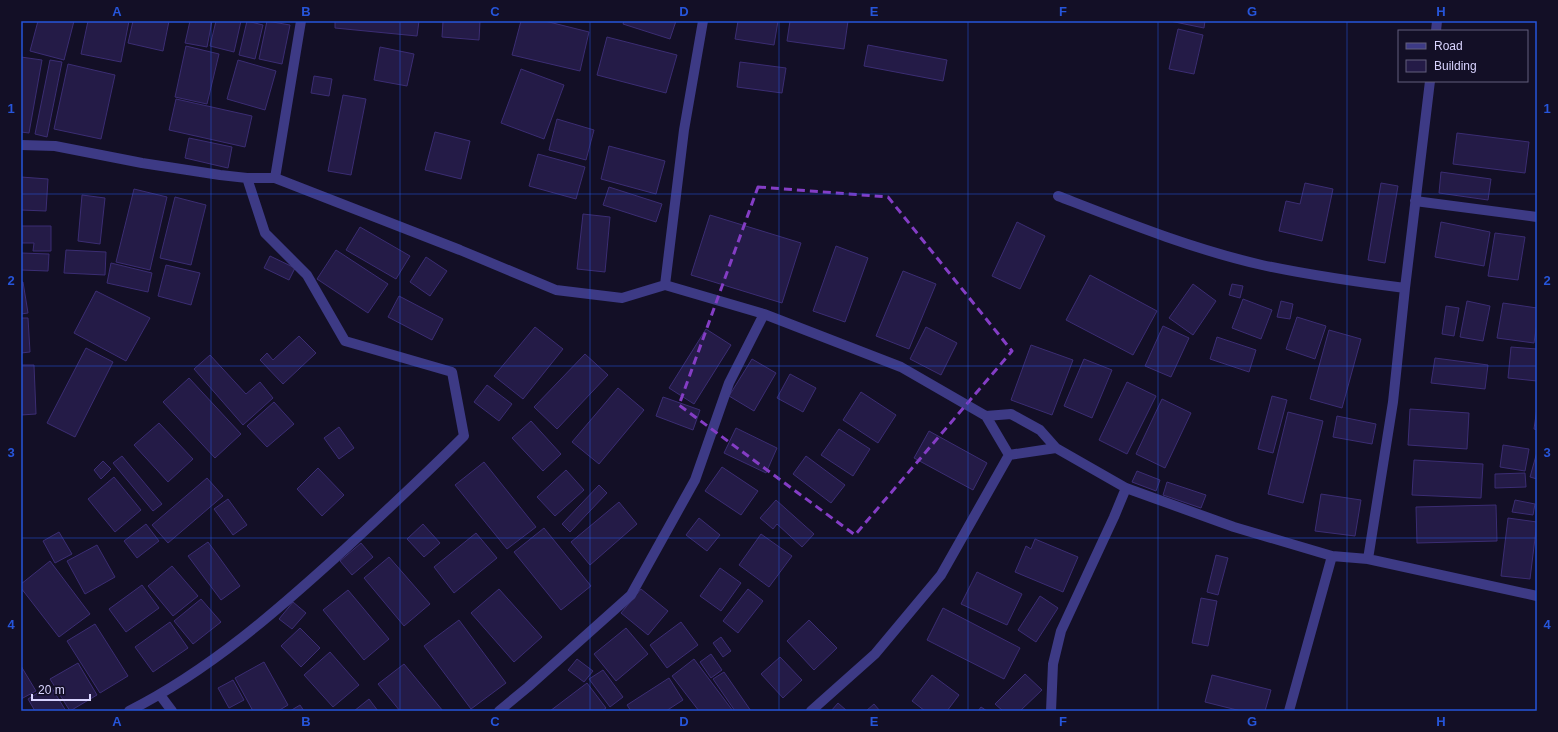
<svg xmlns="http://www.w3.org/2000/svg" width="1558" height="732" viewBox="0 0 1558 732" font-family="Helvetica,sans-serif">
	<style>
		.building { fill: #241b47; stroke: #3b2d73 }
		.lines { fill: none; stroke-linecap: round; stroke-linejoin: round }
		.minor { stroke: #3d3a85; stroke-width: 10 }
		.marked { fill: none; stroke: #843dc5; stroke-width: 3; stroke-dasharray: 8 5; stroke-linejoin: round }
		.grid { fill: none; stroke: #2655da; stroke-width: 1; stroke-opacity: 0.55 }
		.neatline { fill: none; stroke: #2655da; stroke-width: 1.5 }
		.grid-label { font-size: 13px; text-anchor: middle; font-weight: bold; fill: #2655da }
	</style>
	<rect width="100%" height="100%" fill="#130f26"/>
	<path class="building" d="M38,21H74L64,60L30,51Z
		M88,21H129L121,62L81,54Z
		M133,21H169L163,51L128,43Z
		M190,21H212L207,47L185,43Z
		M216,21H241L234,52L210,46Z
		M247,21L263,25L255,59L239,55Z
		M267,21L290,25L282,64L259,59Z
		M335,21H419L417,36L335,28Z
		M443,21H480L479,40L442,37Z
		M521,21H545L589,32L580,71L512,55Z
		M624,21H676L670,39L623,24Z
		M738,21H778L774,45L735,39Z
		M790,21H848L844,49L787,41Z
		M1170,21H1205L1204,28Z
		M1178,29L1203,35L1194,74L1169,69Z
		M607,37L677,55L666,93L597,75Z
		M868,45L947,60L943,81L864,66Z
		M186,46L219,54L207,104L175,97Z
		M380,47L414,54L407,86L374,80Z
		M21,57L42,60L29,133L21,132Z
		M50,60L62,62L47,137L35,134Z
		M238,60L276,71L265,110L227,99Z
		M740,62L786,68L782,93L737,87Z
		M68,64L115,75L101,139L54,129Z
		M521,69L564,85L544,139L501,123Z
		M314,76L332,79L329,96L311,93Z
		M343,95L366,99L351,175L328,171Z
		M176,99L252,116L245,147L169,130Z
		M557,119L594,130L586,160L549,150Z
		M435,132L470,141L461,179L425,170Z
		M1457,133L1529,142L1525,173L1453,164Z
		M189,138L232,147L228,168L185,158Z
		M609,146L665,161L656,194L601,179Z
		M538,154L585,167L576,199L529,186Z
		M1441,172L1491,179L1488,200L1439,193Z
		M21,177L48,179L46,211L21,210Z
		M1305,183L1333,189L1322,241L1279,231L1286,201L1300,204Z
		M1381,183L1398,186L1385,263L1368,260Z
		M609,187L662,204L656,222L603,205Z
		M134,189L167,197L150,270L116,262Z
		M82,195L105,198L100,244L78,241Z
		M175,197L206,205L191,265L160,258Z
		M583,214L610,217L605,272L577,269Z
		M710,215L801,243L782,303L691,275Z
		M1017,222L1045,236L1020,289L992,276Z
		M1441,222L1490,232L1484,266L1435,257Z
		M21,226H51V251H33L34,243H21Z
		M360,227L410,256L396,279L346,250Z
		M1495,233L1525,237L1518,280L1488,276Z
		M836,246L868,258L845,322L813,311Z
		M66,250L106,252L105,275L64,273Z
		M336,250L388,284L368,313L317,279Z
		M21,253L49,254L48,271L21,270Z
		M270,256L295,268L289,280L264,268Z
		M426,257L447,271L430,296L410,282Z
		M111,263L152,273L148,292L107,283Z
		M166,265L200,273L191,305L158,296Z
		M903,271L936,284L909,349L876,336Z
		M1090,275L1157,311L1133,355L1066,320Z
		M21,282H23L28,313L21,314Z
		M1193,284L1216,301L1193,335L1169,318Z
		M1232,284L1243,286L1240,298L1229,295Z
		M96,291L150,318L126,361L74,333Z
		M399,296L443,319L432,340L388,317Z
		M1243,299L1272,310L1261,339L1232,328Z
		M1281,301L1293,304L1290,319L1277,317Z
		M1467,301L1490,306L1483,341L1460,337Z
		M1503,303L1537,308V323L1534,343L1497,338Z
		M1446,306L1459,308L1454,336L1442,334Z
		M1297,317L1326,326L1315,359L1286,349Z
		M21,318H28L30,352L21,353Z
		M1163,326L1189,338L1171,377L1145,366Z
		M535,327L563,349L523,399L494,376Z
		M926,327L957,343L941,375L910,359Z
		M706,329L731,345L694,404L669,388Z
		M1329,330L1361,339L1342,408L1310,399Z
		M299,336L316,353L283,384L260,360L267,353L273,360Z
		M1217,337L1256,350L1249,372L1210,359Z
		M1031,345L1073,360L1052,415L1011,400Z
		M1511,347L1537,349V381L1508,378Z
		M86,348L113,362L75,437L47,423Z
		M585,354L608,375L557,429L534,407Z
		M210,355L246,394L260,382L273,398L243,425L194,369Z
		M1435,358L1488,365L1485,389L1431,383Z
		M752,359L776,373L754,411L729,396Z
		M1084,359L1112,370L1092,418L1064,406Z
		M21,365H34L36,414L21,415Z
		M790,374L816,388L803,412L777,398Z
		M189,378L241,434L215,458L163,402Z
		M1127,382L1156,396L1127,454L1099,440Z
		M487,385L512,404L499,421L474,402Z
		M618,388L644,410L599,464L572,442Z
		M861,392L896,415L878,443L843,420Z
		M1272,396L1287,400L1273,453L1258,449Z
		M663,397L700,410L693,430L656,416Z
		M1162,399L1191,413L1165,468L1136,454Z
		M274,402L294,424L267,447L247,426Z
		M1537,408V430L1534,429Z
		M1410,409L1469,413L1467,449L1408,445Z
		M1288,412L1323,421L1303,503L1268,494Z
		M1337,416L1376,424L1372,444L1333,437Z
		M531,421L561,454L543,471L512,438Z
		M159,423L193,459L168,482L134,445Z
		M339,427L354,448L339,459L324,438Z
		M736,428L777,448L766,473L724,453Z
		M839,429L870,449L853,476L821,455Z
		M929,431L987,463L973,490L914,458Z
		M1503,445L1529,449L1525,471L1500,467Z
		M1537,452V479L1530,477Z
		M122,456L162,504L153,511L113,463Z
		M806,456L845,485L831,503L793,474Z
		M1414,460L1483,464L1481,498L1412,495Z
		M103,461L111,469L101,479L94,470Z
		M484,462L536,527L507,549L455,485Z
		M722,467L758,491L741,515L705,491Z
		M318,468L344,495L322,516L297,489Z
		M566,470L584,490L555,516L537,497Z
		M1137,471L1160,480L1156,491L1132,482Z
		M1525,473L1526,487L1495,488V474Z
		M114,477L141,510L115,532L88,499Z
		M207,478L223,496L168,543L152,525Z
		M1167,482L1206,495L1201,508L1163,495Z
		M599,485L607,493L570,532L562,524Z
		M1321,494L1361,500L1355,536L1315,531Z
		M228,499L247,525L233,535L214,509Z
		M776,500L814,534L802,547L777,524L773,529L760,518Z
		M1515,500L1535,504L1533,515L1512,512Z
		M619,502L637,524L590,565L571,542Z
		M1496,505L1497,541L1417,543L1416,507Z
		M699,518L720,535L707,551L686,535Z
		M1508,518L1537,522L1530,579L1501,576Z
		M146,524L159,541L137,558L124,541Z
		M423,524L440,543L424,557L407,539Z
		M544,528L591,586L561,610L514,552Z
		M59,532L72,554L55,563L43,541Z
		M476,533L497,558L454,593L434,567Z
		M761,534L792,556L769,587L739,565Z
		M1035,539L1078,557L1063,592L1015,572L1026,546L1031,549Z
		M208,542L240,586L221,600L188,556Z
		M361,543L373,557L352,575L340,561Z
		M97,545L115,577L85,594L67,561Z
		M1216,555L1228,558L1218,595L1207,592Z
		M389,557L430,604L404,626L364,578Z
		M50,561L90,614L59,637L21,588V584Z
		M172,566L198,596L173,616L148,586Z
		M720,568L741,583L721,611L700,596Z
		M977,572L1022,594L1007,625L961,604Z
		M142,585L159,608L126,632L109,609Z
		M499,589L542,637L514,662L471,613Z
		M641,589L668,611L648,635L621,613Z
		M748,589L763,601L738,633L723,621Z
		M348,590L389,639L364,660L323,610Z
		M1040,596L1058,608L1036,642L1018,630Z
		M1201,598L1217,601L1208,646L1192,643Z
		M201,599L221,622L193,644L174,621Z
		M293,602L306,613L292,629L279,619Z
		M943,608L1020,648L1004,679L927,640Z
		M459,620L506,683L471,709L424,646Z
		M809,620L837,648L814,670L787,641Z
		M170,622L188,648L153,672L135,647Z
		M681,622L698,645L667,668L650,645Z
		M95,624L128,676L100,693L67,641Z
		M300,628L320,648L301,667L281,646Z
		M626,628L648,654L616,681L594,654Z
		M721,637L731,651L723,657L713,643Z
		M330,652L359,685L333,707L304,675Z
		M711,654L722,670L711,678L700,662Z
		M780,657L802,680L783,698L761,674Z
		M577,659L593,671L584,682L568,670Z
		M694,659L733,711H699L672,676Z
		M264,662L288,705L278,711H253L235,678Z
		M78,663L97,695L70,711L50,679Z
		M404,664L443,711H400L378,684Z
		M21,666L36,691L21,699Z
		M603,670L623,697L610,707L589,679Z
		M724,672L751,711H735L713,679Z
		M1025,674L1042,690L1020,711H1003L995,704Z
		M932,675L959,695L947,711H925L912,701Z
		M1212,675L1271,690L1265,711H1241L1205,702Z
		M669,678L683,700L666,711H631L627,705Z
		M233,680L244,700L229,708L218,688Z
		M587,683L606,708L602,711H550Z
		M50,685L66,711H35L28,699Z
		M369,699L378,711H354Z
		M838,703L847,711H831Z
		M874,704L880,711H866Z
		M300,705L304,711H290Z
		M981,707L987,711H978Z"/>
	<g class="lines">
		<path class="minor" d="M1436,31L1437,21
			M21,145L55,146L142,163L220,175L247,178H275L460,250L556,290L622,298L665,285L764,314L901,367L986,416L1011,414L1040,430L1056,448L1126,488L1234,527L1332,556L1368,559L1537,596
			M275,178L301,21
			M1058,196C1125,222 1192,249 1262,265C1309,275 1357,282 1405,288
			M1415,201L1537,217
			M665,285L684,130L703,21
			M986,416L1009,455L1056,448
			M1368,559L1393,402L1405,288L1430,81
			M160,695L172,711
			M129,711C210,670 278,610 345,549C385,512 425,475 464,436L452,372L345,341L307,275L265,233L247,178
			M499,711L528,687L631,595L695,480L729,383L764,314
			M811,711L875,654L941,575L1009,455
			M1051,711L1053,664L1061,631L1114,517L1126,488
			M1289,711L1332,556"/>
	</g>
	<path class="marked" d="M758,187L888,197L1012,351L855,535L679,405Z"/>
	<path class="grid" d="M211,21V711M400,21V711M590,21V711M779,21V711M968,21V711M1158,21V711M1347,21V711M21,194H1537M21,366H1537M21,538H1537"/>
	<rect width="1558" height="732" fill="none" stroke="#130f26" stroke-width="44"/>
	<rect x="1398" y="30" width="130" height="52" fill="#130f26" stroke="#625e7d"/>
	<rect x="1406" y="43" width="20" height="6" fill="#3d3a85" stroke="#625e7d"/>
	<text x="1434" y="50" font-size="12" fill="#d9d4ff">Road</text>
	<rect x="1406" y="60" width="20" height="12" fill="#241b47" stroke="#625e7d"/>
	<text x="1434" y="70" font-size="12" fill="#d9d4ff">Building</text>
	<path d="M32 694v6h58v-6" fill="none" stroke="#d9d4ff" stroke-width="2"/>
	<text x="38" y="694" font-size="12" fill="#d9d4ff" stroke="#130f26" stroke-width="3" paint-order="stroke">20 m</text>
	<rect x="22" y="22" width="1514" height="688" class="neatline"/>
	<g class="grid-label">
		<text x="117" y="16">A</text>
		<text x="306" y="16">B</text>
		<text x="495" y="16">C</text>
		<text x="684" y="16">D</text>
		<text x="874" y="16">E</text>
		<text x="1063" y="16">F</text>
		<text x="1252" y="16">G</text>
		<text x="1441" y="16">H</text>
		<text x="11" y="113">1</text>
		<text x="1547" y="113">1</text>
		<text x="11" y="285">2</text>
		<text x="1547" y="285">2</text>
		<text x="11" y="457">3</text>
		<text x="1547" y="457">3</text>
		<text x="11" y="629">4</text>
		<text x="1547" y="629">4</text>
		<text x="117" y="726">A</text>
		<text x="306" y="726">B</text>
		<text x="495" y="726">C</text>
		<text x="684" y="726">D</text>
		<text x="874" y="726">E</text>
		<text x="1063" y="726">F</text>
		<text x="1252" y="726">G</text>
		<text x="1441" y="726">H</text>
	</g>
</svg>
